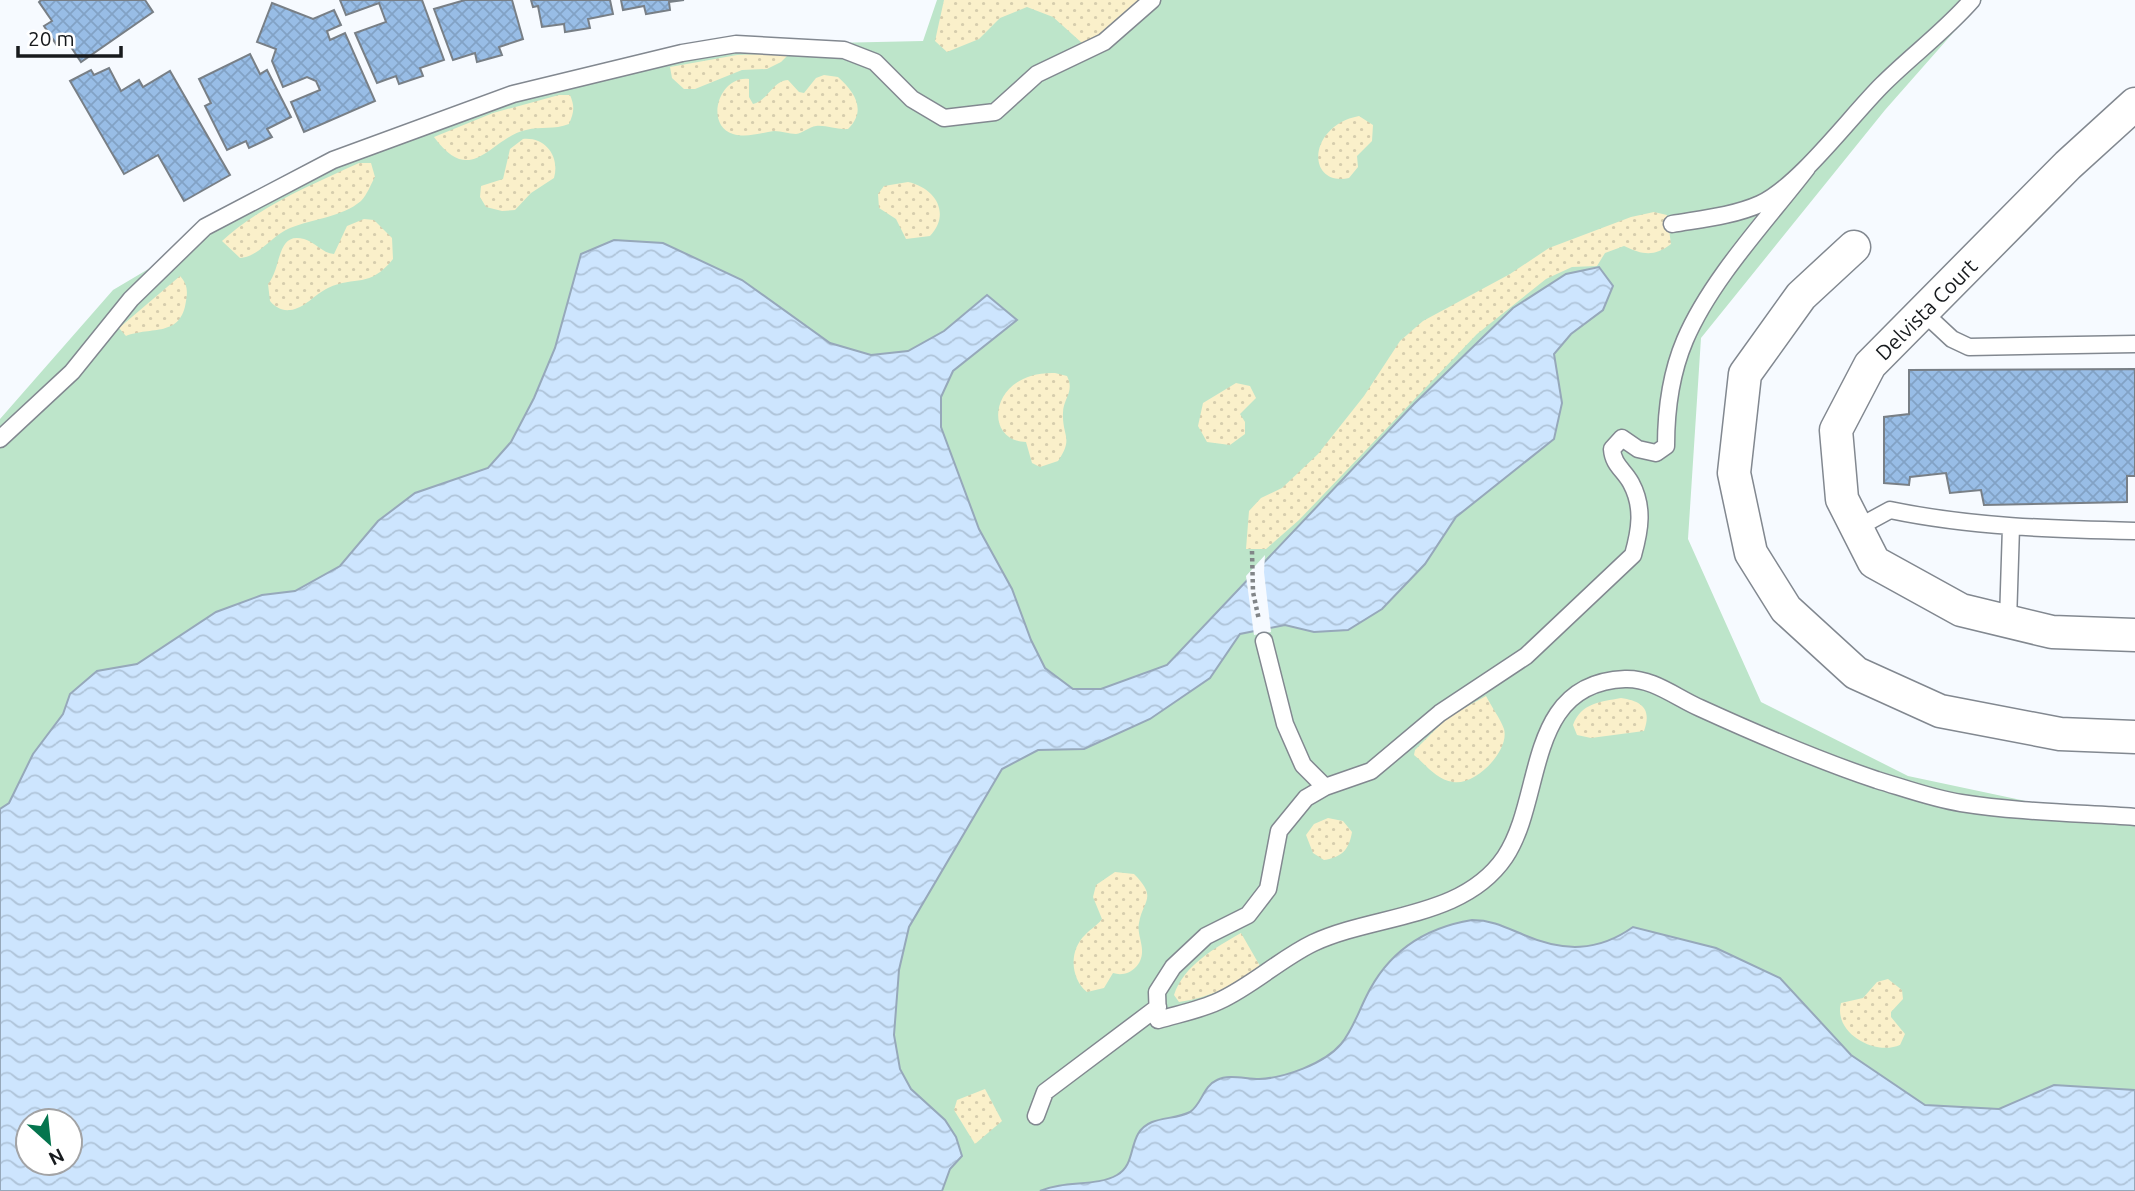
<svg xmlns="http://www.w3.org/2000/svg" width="2135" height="1191" viewBox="0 0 2135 1191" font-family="Ubuntu,sans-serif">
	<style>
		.green { fill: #bde5ca; fill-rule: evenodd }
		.sand { fill: url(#sand-dots) }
		.water { fill: url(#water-waves); stroke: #96a8ba; stroke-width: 2; fill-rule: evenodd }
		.pier { fill: #f6faff }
		.building { fill: url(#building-cross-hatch); stroke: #787f86; stroke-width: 2 }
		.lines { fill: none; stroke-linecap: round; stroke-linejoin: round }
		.lane-casing { stroke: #828890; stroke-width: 19 }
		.street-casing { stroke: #828890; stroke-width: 35 }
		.path { stroke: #818588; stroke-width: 4.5; stroke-dasharray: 3.5 3.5; stroke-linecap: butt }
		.lane { stroke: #fff; stroke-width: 16 }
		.street { stroke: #fff; stroke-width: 32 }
		.labels { text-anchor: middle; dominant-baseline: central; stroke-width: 7; stroke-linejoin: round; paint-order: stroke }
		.street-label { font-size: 21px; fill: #171a1d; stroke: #fff }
	</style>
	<defs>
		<pattern id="sand-dots" width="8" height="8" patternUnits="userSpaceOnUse" patternTransform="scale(1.75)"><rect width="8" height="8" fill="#faf0ca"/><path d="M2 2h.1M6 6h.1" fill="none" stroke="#d6cdad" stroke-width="1.8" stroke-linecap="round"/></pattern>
		<pattern id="water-waves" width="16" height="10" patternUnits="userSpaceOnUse" patternTransform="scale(1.75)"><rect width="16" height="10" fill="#cde5fe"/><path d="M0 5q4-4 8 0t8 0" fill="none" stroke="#afc4d9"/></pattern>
		<pattern id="building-cross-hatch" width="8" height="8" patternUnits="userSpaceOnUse" patternTransform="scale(1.75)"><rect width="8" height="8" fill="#98bde6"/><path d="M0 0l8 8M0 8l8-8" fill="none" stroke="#82a2c5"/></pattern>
	</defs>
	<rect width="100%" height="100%" fill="#f6faff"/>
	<path class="green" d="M937,0H1982L1885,110L1701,338L1688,539L1761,702L1908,776L2135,824V1191H0V419L113,290L290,185L520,87L739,45L923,41ZM28,1121H70V1163H28Z"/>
	<path class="sand" d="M944,0H1141L1111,28L1082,43L1053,17L1027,7L1000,18L979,39L947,52L935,41Z
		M790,53L781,62L767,69L742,70L695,89H684L672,78L670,67L737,55Z
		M824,75L838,77C855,92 867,111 848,129C837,130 827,125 816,126C809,127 803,133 796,134C789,134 782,131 774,131C761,133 746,138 733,134C704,125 719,75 749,79V97L753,104C769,100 772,81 788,80L799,92L804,93L816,78Z
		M559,95H570C575,107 574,112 569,124C554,130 541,126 526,130C490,138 472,189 434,137L493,113Z
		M1359,116L1373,125L1372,141L1357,156L1358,167L1349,178C1306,187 1307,126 1359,116Z
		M523,139C546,137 560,157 554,178L531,193L515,210L502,211L486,207L480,197L481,186L503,179L510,149Z
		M359,163H371L375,177C371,184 367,195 361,201C342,217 312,219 290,228C271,236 259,257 240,258L222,241C260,206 311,185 359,163Z
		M908,182C936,188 951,214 930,236L906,239L896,219L879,208L878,194L884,186Z
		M1654,212L1667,215L1671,244C1654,257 1643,255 1624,246L1605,253L1597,266L1572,267L1546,279L1477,334L1299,520L1266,549H1246L1249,511L1261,498L1282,488L1318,454L1364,396L1400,341L1423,321L1510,274L1549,248L1631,217Z
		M364,219L374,220L392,238L393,259C369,289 356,275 328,288C315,294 304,309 290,310C282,311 275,307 270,301L268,284C282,268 276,231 304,239C315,242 322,253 334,254L347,226Z
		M180,276C187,284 188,290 186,301C181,338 151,326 126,336L119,328Z
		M1055,373L1067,376C1075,392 1063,398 1063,413C1062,436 1074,438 1058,461L1040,467L1032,463L1026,442C982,441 989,371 1055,373Z
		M1236,383L1250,386L1256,398L1240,414L1245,422V434L1230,445L1207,442L1198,426L1203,403Z
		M1486,696C1491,706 1500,718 1504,729C1510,751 1475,786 1453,782C1437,780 1426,765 1414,755L1415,750L1448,717Z
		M1621,698C1642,701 1652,709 1644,731L1591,738L1577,735L1573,725C1581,703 1600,702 1621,698Z
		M1328,818L1343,821L1352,832C1349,850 1342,857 1324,860L1313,853L1306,835L1314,824Z
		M1115,872L1134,874C1158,898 1143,900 1139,923C1137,932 1142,942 1142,950C1143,966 1128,978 1113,973L1104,988L1087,992C1070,978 1069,950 1085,935C1090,929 1097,926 1102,919L1093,897L1096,885Z
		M1241,933L1260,966C1235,985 1210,998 1179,1002L1174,995C1184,965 1215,948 1241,933Z
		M1888,979L1902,990L1903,999L1891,1012V1017L1905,1034L1900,1045C1875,1056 1833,1033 1841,1003L1863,998L1877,982Z
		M985,1089L1002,1121L975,1144L954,1110L957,1100Z"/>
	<path class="water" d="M614,240L663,243L742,280L830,343L871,355L908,351L944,331L987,295L1017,320L953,371L941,397V427L979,529L1012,589L1031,640L1045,668L1073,689H1101L1167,665L1414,404L1513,308L1566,274L1599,267L1613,286L1603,310L1571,334L1554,354L1562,403L1554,439L1456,517L1425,564L1382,609L1348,630L1314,632L1285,625L1240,634L1210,678L1150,719L1084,749L1038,750L1002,769L909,927L899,970L894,1035L900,1069L911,1089L945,1120L956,1137L962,1156L950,1169L942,1191H0V809L9,803L33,754L63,714L70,694L97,671L137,664L216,612L262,595L295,591L340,566L378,521L415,493L488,468L511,442L534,398L555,348L581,254ZM28,1121H70V1163H28Z
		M1472,920C1492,920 1505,927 1524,935C1563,952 1598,952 1633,927L1716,948L1780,978L1851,1055L1925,1105L1999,1109L2054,1085L2135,1090V1191H1040C1065,1180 1096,1187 1117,1175C1133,1166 1130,1148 1138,1134C1149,1115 1173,1121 1190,1112C1202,1104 1203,1086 1217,1080C1229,1074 1245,1079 1259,1079C1284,1078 1324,1064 1341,1044C1352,1031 1358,1013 1366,997C1387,953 1423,928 1472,920Z"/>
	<path class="pier" d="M1265,555L1264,572L1271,632L1254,635L1246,576Z"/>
	<path class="building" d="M41,0H145L153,12L81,62L67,41L58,47L44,26L52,21L39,2Z
		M340,0H422L444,60L420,68L423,76L399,84L396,76L377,83L355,33L386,22L379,3L346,15Z
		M465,0H512L523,39L499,47L502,55L477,62L475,53L453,60L434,9Z
		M531,0H610L613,14L588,19L590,28L565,32L564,24L542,27L538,6L533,7Z
		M621,0H684L669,2L670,10L646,14L644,6L623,10Z
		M272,3L313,19L334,10L341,25L327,31L330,40L345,33L375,101L304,132L291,102L320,90L316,81L307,77L283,87L272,61L276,49L257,42Z
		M250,54L260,74L267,70L291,117L267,129L272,137L249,148L246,141L227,150L205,106L211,103L199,79Z
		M109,68L121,91L139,80L143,87L170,71L230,175L184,201L158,155L124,174L70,81L91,70L94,75Z
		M2135,369V476H2127V502L1984,505L1981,490L1950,493L1946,473L1910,477L1909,485L1884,483V417L1909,414V370Z"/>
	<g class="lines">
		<defs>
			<path id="lane" d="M1672,224C1701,219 1733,216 1760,204C1799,186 1850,117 1882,85C1912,55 1944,32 1972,0
				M1923,312L1952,339L1969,347L2135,344
				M0,439L72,372L131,299L205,227L333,160L513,94L682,53L736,44L844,50L875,62L912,99L944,118L995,112L1037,74L1104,42L1152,0
				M1857,528L1890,510C1971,527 2052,529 2135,531
				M2008,621L2011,527
				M1264,641L1285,724L1303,765L1325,787L1371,771L1440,713L1526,656L1633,555C1640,530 1644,507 1631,483C1624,470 1613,465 1612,449L1622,438L1638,449L1656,453L1666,446C1666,410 1671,373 1685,340C1711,279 1767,220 1807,168
				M1325,787L1306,798L1279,831L1268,889L1248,915L1206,936L1173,967L1157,992L1158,1020C1178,1014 1200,1010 1219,1001C1252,986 1280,959 1313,943C1375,914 1463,919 1505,857C1545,797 1524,683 1625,679C1653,678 1675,697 1700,708C1757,734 1817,760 1877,780C1904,788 1934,799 1961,803C2018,812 2078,813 2135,817
				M1036,1116L1045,1092L1158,1007"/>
			<path id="street" d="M2135,104L2068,165L1870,365L1836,430L1842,499L1874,562L1961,610L2052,632L2135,635
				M1854,247L1801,296L1745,374L1734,473L1751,553L1786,609L1856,673L1940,711L2060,734L2135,737"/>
		</defs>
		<use href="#lane" class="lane-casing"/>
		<use href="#street" class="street-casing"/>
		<path class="path" d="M1252,551L1253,592L1259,620"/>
		<use href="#lane" class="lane"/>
		<use href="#street" class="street"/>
	</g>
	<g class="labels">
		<g class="street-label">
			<text transform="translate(1926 309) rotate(-45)">Delvista Court</text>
		</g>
	</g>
	<g transform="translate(49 1142) rotate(153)"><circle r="33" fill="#ffffff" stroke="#a2a3a5" stroke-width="2"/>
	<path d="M0-5L12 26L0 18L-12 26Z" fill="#05754e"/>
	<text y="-10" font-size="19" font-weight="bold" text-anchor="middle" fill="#171a1d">N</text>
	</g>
	<path d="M18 46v10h103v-10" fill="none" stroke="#171a1d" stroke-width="3.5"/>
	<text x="28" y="46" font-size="21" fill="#171a1d" stroke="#ffffff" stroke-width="5" paint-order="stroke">20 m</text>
</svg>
